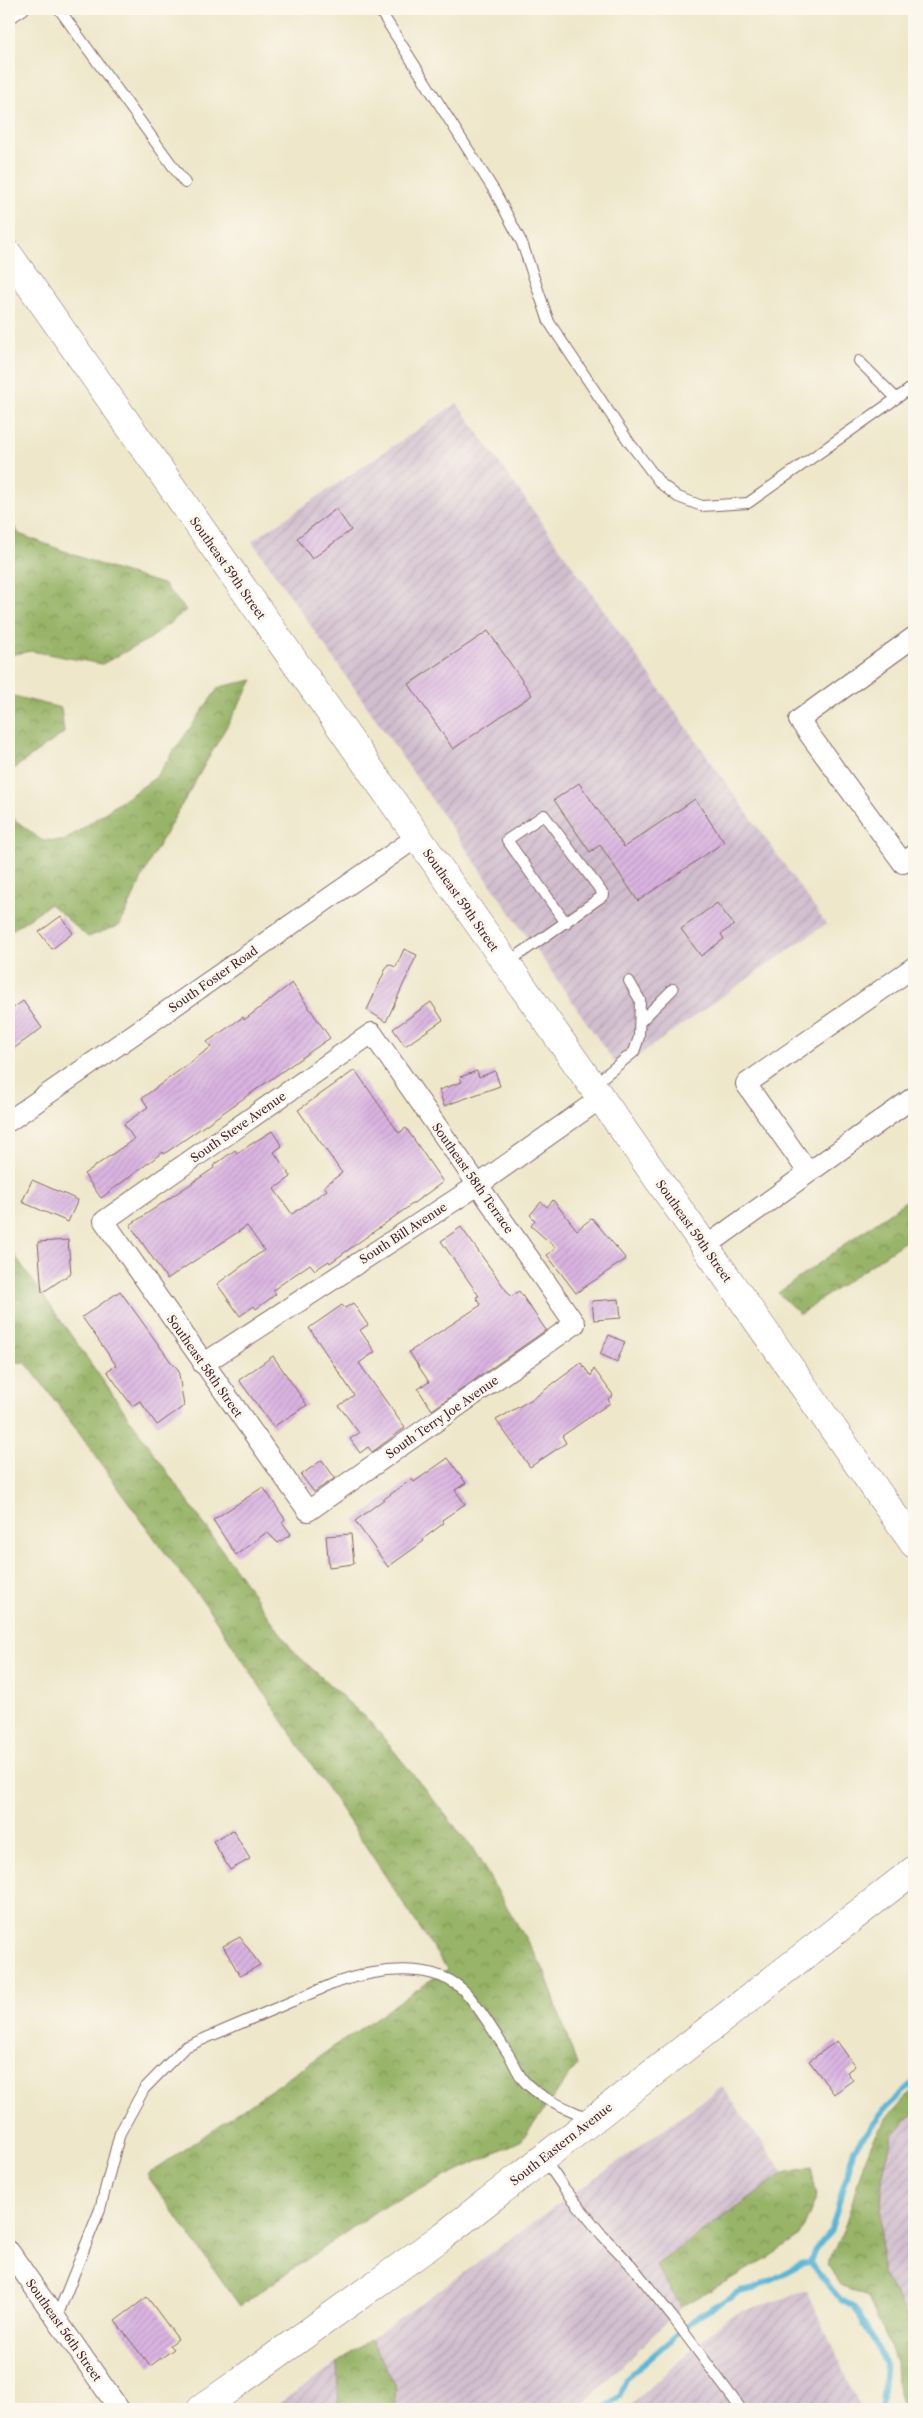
<svg xmlns="http://www.w3.org/2000/svg" width="923" height="2418" viewBox="0 0 923 2418" font-family="'Libre Caslon Text',serif">
	<style>
		.industrial { fill: url(#industrial-furrows) }
		.forest { fill: url(#forest-crowns); stroke: #706a49 }
		.lines { fill: none; stroke-linecap: round; stroke-linejoin: round }
		.stream { stroke: #59b6d7; stroke-width: 5.5 }
		.building { fill: url(#building-hatch) }
		.service-casing { stroke: #836563; stroke-width: 12 }
		.minor-casing { stroke: #836563; stroke-width: 22 }
		.secondary-casing { stroke: #836563; stroke-width: 29 }
		.service { stroke: #fff; stroke-width: 10 }
		.minor { stroke: #fff; stroke-width: 20 }
		.secondary { stroke: #fff; stroke-width: 28 }
		.labels { text-anchor: middle; dominant-baseline: central; stroke-width: 5; stroke-linejoin: round; paint-order: stroke }
		.street-label { font-size: 12px; fill: #4a1f2b; stroke: #fbf7ec }
	</style>
	<defs>
		<pattern id="industrial-furrows" width="10" height="10" patternUnits="userSpaceOnUse" patternTransform="scale(1.25)"><rect width="10" height="10" fill="#d0bdce"/><path d="M-1 1l2-2M0 10L10 0M9 11l2-2" fill="none" stroke="#b4a2b1"/></pattern>
		<pattern id="forest-crowns" width="20" height="18" patternUnits="userSpaceOnUse" patternTransform="scale(1.25)"><rect width="20" height="18" fill="#97b467"/><path d="M2 6a3 3 0 1 1 6 0M12 15a3 3 0 1 1 6 0" fill="none" stroke="#7d9255"/></pattern>
		<pattern id="building-hatch" width="6" height="6" patternUnits="userSpaceOnUse" patternTransform="scale(1.25)"><rect width="6" height="6" fill="#d9b4e1"/><path d="M-1 1l2-2M0 6l6-6M5 7l2-2" fill="none" stroke="#bc9ac1"/></pattern>
	</defs>
	<rect width="100%" height="100%" fill="#fbf7ec"/>
	<filter id="ink" filterUnits="userSpaceOnUse"><feTurbulence type="fractalNoise" baseFrequency=".02" numOctaves="2"/><feDisplacementMap in="SourceGraphic" scale="10" xChannelSelector="R" yChannelSelector="G"/><feConvolveMatrix kernelMatrix="1 2 1 2 8 2 1 2 1" color-interpolation-filters="sRGB"/></filter>
	<filter id="wash" filterUnits="userSpaceOnUse"><feTurbulence type="fractalNoise" baseFrequency=".0096" numOctaves="4" result="noise"/><feDisplacementMap in="SourceGraphic" scale="20" xChannelSelector="R" yChannelSelector="G"/><feGaussianBlur stdDeviation="1.12" result="paint"/><feColorMatrix in="noise" values="0 0 0 0 0 0 0 0 0 0 0 0 0 0 0 0 0 1.4 0 .05"/><feComposite in="paint" operator="in"/></filter>
	<g filter="url(#wash)">
		<rect width="100%" height="100%" fill="#eee7ca"/>
		<path class="industrial" d="M457,403L826,924L619,1069L252,541Z
			M722,2087L784,2173L656,2264L681,2307L578,2409H396L395,2384L371,2339Z
			M914,2112V2326L882,2274L881,2220L882,2178L892,2137Z
			M807,2291L861,2409H627L730,2315Z
			M337,2363L339,2409H271Z"/>
		<path class="forest" d="M9,518L19,534L109,568L163,584L186,610L151,638L102,664L31,651L9,655Z
			M253,680L152,857L120,925L88,937L50,904L9,932V815L41,840L64,841L155,778L219,687Z
			M9,690L13,696L61,708L64,733L9,772Z
			M914,1195V1235L800,1314L778,1293Z
			M9,1247L293,1651L373,1725L473,1849L544,1970L577,2065L522,2140L379,2209L240,2306L147,2175L447,1969L206,1605C142,1527 89,1442 26,1363L9,1361Z
			M914,2091V2112L892,2137L882,2178L881,2220L882,2274L914,2326V2409H903L897,2385L896,2363L868,2297L841,2285L827,2264C832,2253 840,2241 844,2229C863,2172 863,2133 914,2091Z
			M811,2167L817,2196L800,2236L769,2257L681,2307L656,2265L784,2173Z
			M371,2339L395,2384L396,2409H339L337,2363Z"/>
		<g class="lines">
			<path class="stream" d="M810,2263L814,2251L831,2231L854,2149L886,2108L914,2082
				M810,2263L842,2301L854,2307L874,2340L886,2365L881,2409
				M604,2409L620,2395L627,2378L698,2316L739,2292L754,2289L803,2263H810"/>
		</g>
		<g id="blocks">
			<path class="building" d="M336,509L351,530L312,559L297,538Z
				M488,631L532,695L453,749L409,684Z
				M579,783L624,847L695,799L724,842L638,901L600,845L590,852L554,800Z
				M717,903L734,925L721,934L724,939L701,956L681,929Z
				M61,916L73,933L52,949L39,932Z
				M404,949L417,955L386,1022L367,1010L388,964L396,967Z
				M292,983L330,1038L164,1154L163,1152L101,1198L84,1174L134,1139L124,1124L148,1107L142,1098L211,1047L207,1042L243,1017L244,1020Z
				M23,1001L42,1028L9,1052V1011Z
				M431,1002L443,1020L405,1046L393,1029Z
				M355,1070L399,1133L406,1128L443,1182L330,1263L329,1261L315,1270L310,1264L273,1290L276,1294L256,1309L254,1306L240,1316L217,1284L264,1250L247,1226L167,1279L130,1225L214,1168L213,1166L235,1150L237,1153L272,1131L282,1146L274,1152L291,1177L274,1189L292,1214L327,1190L324,1186L342,1173L298,1110Z
				M477,1071L479,1077L495,1071L500,1086L444,1106L439,1090L462,1082L460,1077Z
				M32,1180L78,1200L68,1222L22,1202Z
				M553,1200L577,1230L592,1218L626,1259L576,1293L547,1255L556,1248L531,1226L535,1220L530,1215L541,1202L547,1207Z
				M461,1227L511,1297L519,1291L546,1330L432,1410L418,1389L429,1382L409,1352L481,1305L476,1297L479,1296L441,1241Z
				M68,1240L71,1273L42,1293L38,1242Z
				M120,1291L171,1362L178,1369L184,1406L157,1425L140,1401L132,1406L107,1371L116,1365L82,1317Z
				M619,1299L621,1318L594,1320L592,1301Z
				M353,1303L368,1325L360,1330L375,1352L359,1363L405,1428L372,1452L368,1447L360,1453L350,1439L359,1433L339,1406L354,1395L309,1328L342,1305L345,1308Z
				M609,1335L625,1342L617,1362L600,1354Z
				M273,1356L307,1405L273,1427L239,1380Z
				M581,1363L591,1376L594,1369L613,1395L608,1399L610,1403L562,1436L566,1443L530,1467L496,1420L534,1398Z
				M448,1458L466,1483L455,1490L465,1504L442,1520L444,1523L423,1539L424,1541L388,1567L355,1521L391,1494L412,1479L414,1482Z
				M322,1460L335,1478L314,1492L301,1475Z
				M263,1487L285,1519L282,1522L291,1534L278,1543L267,1532L236,1555L213,1520Z
				M351,1534L354,1564L329,1567L326,1536Z
				M233,1830L250,1859L230,1870L213,1841Z
				M240,1937L260,1965L240,1976L223,1946Z
				M837,2041L855,2066L847,2072L853,2080L834,2094L809,2061Z
				M147,2297L178,2339L170,2345L174,2349L150,2366L115,2321Z"/>
		</g>
	</g>
	<g filter="url(#ink)">
		<use href="#blocks" fill-opacity="0" stroke="#836563" stroke-width="1"/>
		<g class="lines">
			<defs>
				<path id="service" d="M59,9L185,183
					M379,9L495,192L522,243L549,322L629,442L660,483L678,497L702,506L748,503L914,386
					M9,19L24,9
					M859,361L896,398
					M507,963L604,895L544,815L507,840L566,923
					M641,1021L673,989
					M593,1085L634,1052L639,1037L640,1000L629,981
					M544,2159L564,2188L602,2235L632,2266L674,2319L741,2409
					M56,2319L100,2209L120,2133L144,2089L185,2047L335,1983C375,1969 437,1959 468,1995C483,2013 496,2035 509,2055C514,2063 518,2074 524,2081C540,2099 569,2109 590,2119"/>
				<path id="minor" d="M914,637L799,720L903,863L914,855
					M372,1033L575,1324L308,1511L104,1221Z
					M9,1121L417,837
					M808,1172L746,1084L914,967
					M705,1247L914,1097
					M203,1364L478,1185L601,1098
					M9,2251L119,2409"/>
				<path id="secondary" d="M9,255L914,1544
					M201,2409L443,2236L914,1870"/>
			</defs>
			<use href="#service" class="service-casing"/>
			<use href="#minor" class="minor-casing"/>
			<use href="#secondary" class="secondary-casing"/>
			<use href="#service" class="service"/>
			<use href="#minor" class="minor"/>
			<use href="#secondary" class="secondary"/>
		</g>
	</g>
	<g class="labels">
		<g class="street-label">
			<text transform="translate(228 568) rotate(55)">Southeast 59th Street</text>
			<text transform="translate(461 900) rotate(55)">Southeast 59th Street</text>
			<text transform="translate(213 979) rotate(-35)">South Foster Road</text>
			<text transform="translate(238 1127) rotate(-35)">South Steve Avenue</text>
			<text transform="translate(473 1178) rotate(55)">Southeast 58th Terrace</text>
			<text transform="translate(694 1231) rotate(55)">Southeast 59th Street</text>
			<text transform="translate(403 1233) rotate(-33)">South Bill Avenue</text>
			<text transform="translate(205 1366) rotate(55)">Southeast 58th Street</text>
			<text transform="translate(442 1417) rotate(-35)">South Terry Joe Avenue</text>
			<text transform="translate(561 2144) rotate(-38)">South Eastern Avenue</text>
			<text transform="translate(64 2330) rotate(55)">Southeast 56th Street</text>
		</g>
	</g>
	<rect width="923" height="2418" fill="none" stroke="#fbf7ec" stroke-width="30"/>
</svg>
